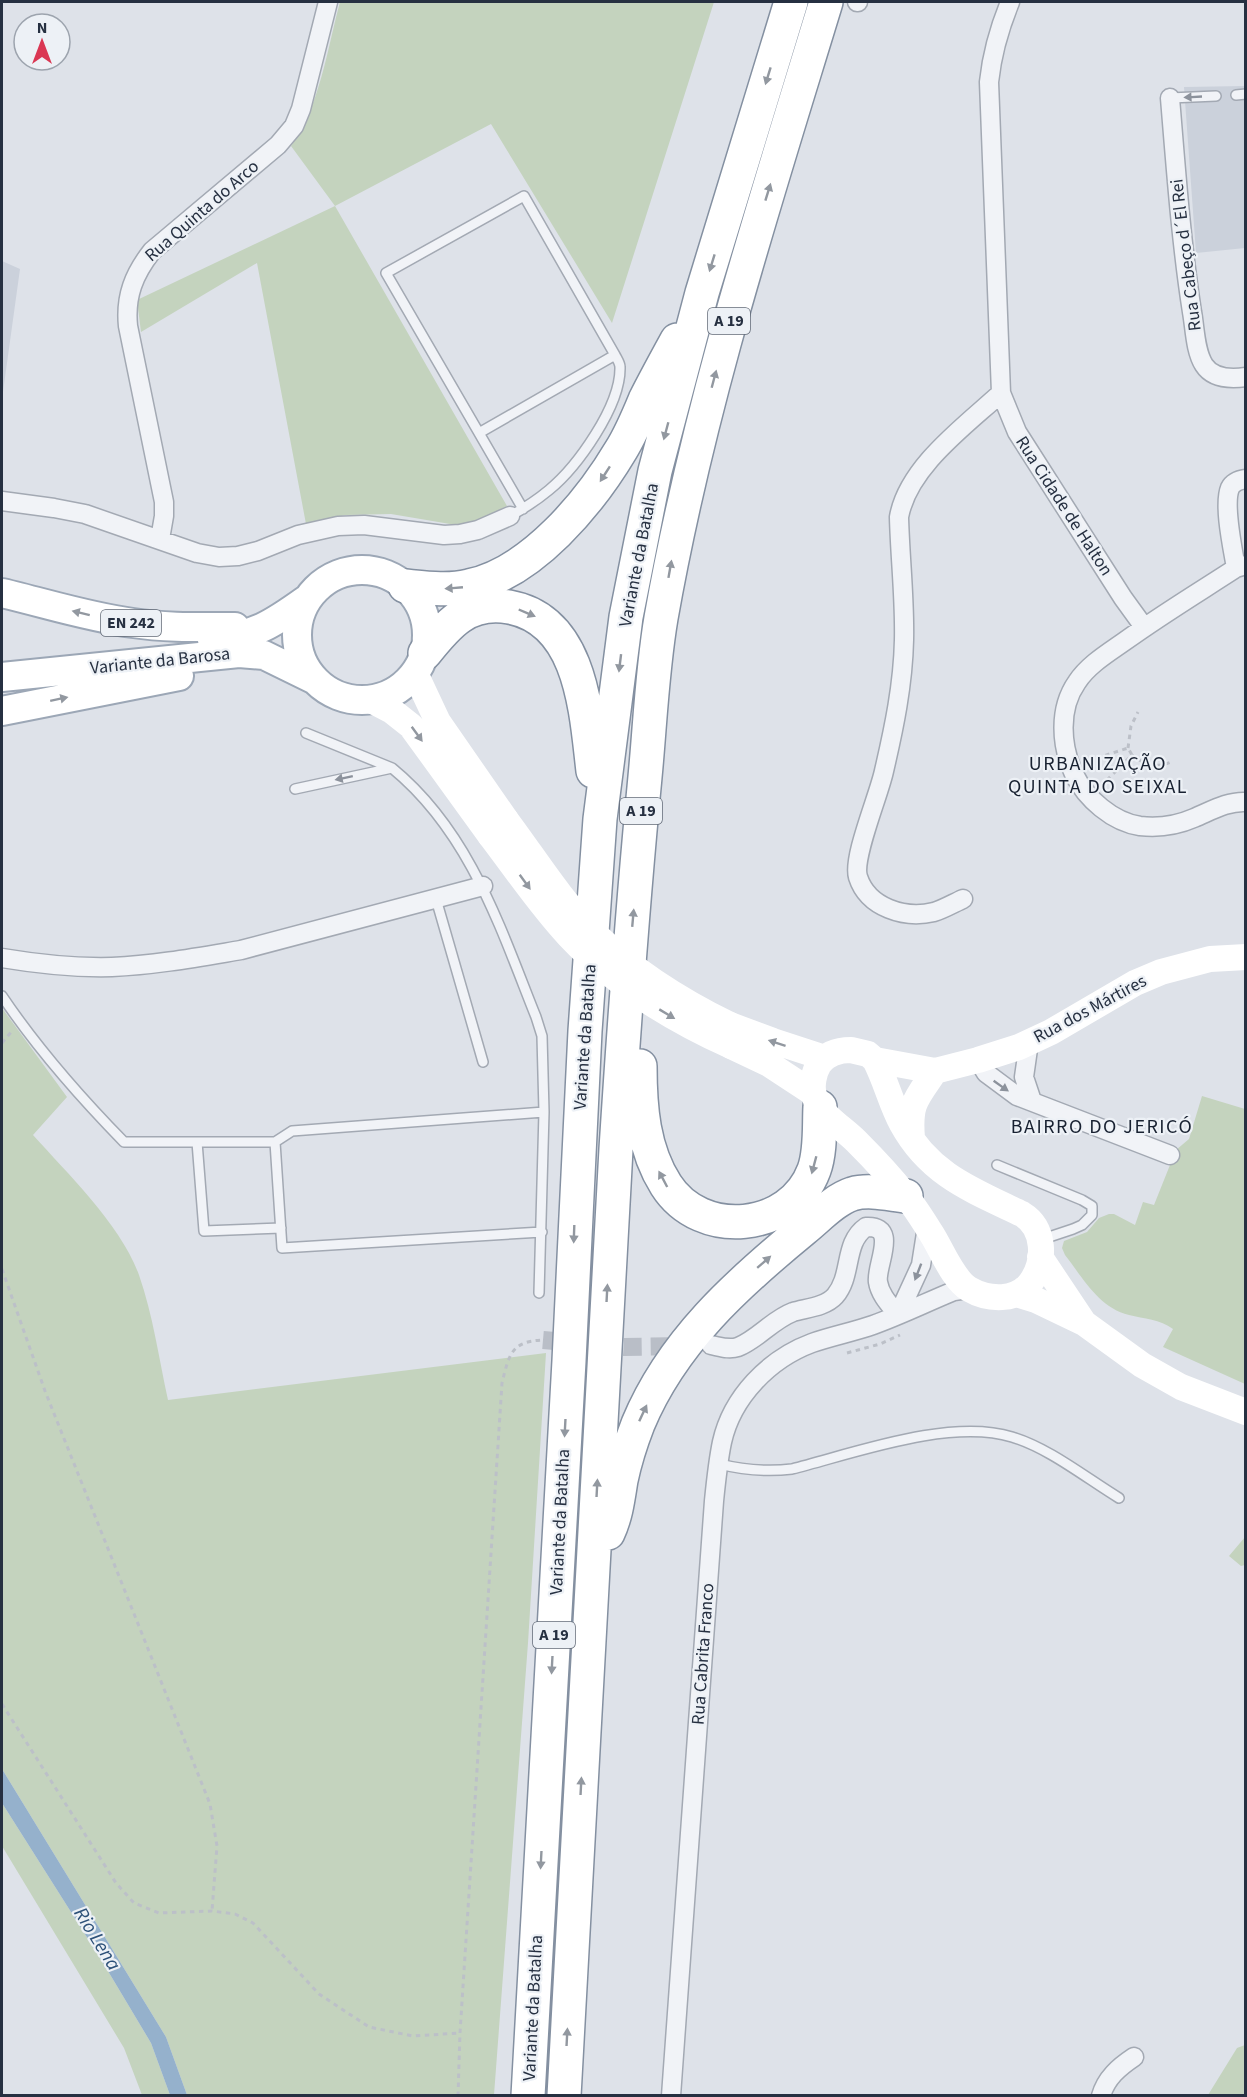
<svg xmlns="http://www.w3.org/2000/svg" width="1247" height="2097" viewBox="0 0 1247 2097" font-family="'Source Sans 3',sans-serif">
	<style>
		.built { fill: #cbd1db }
		.green { fill: #c4d3be }
		.water { fill: #95b1cc }
		.lines { fill: none; stroke-linecap: round; stroke-linejoin: round }
		.minor-tunnel { stroke: #b9bec7; stroke-width: 18; stroke-dasharray: 18 9; stroke-linecap: butt }
		.service-casing { stroke: #a3a9b3; stroke-width: 12 }
		.minor-casing { stroke: #a3a9b3; stroke-width: 21 }
		.primary-casing { stroke: #9ca7b6; stroke-width: 32 }
		.motorway-casing { stroke: #8490a1; stroke-width: 36 }
		.path { stroke: #bcc0c8; stroke-width: 3; stroke-dasharray: 4.5 4.5; stroke-linecap: butt }
		.service { stroke: #f1f3f7; stroke-width: 9 }
		.minor { stroke: #f1f3f7; stroke-width: 18 }
		.secondary { stroke: #fff; stroke-width: 26 }
		.primary { stroke: #fff; stroke-width: 28 }
		.motorway { stroke: #fff; stroke-width: 33 }
		.secondary-bridge { stroke: #fff; stroke-width: 26 }
		.oneway { fill: #9298a0 }
		.oneway2 { fill: #8c929c }
		.labels { text-anchor: middle; dominant-baseline: central; stroke-width: 4.5; stroke-linejoin: round; paint-order: stroke }
		.shield { fill: #edf1f6; stroke: #626a77; stroke-width: 1.5 }
		.shield-label { font-size: 16px; font-weight: bold; fill: #263041 }
		.street-label { font-size: 18px; fill: #263041; stroke: #edf1f6 }
		.neighbourhood-label { font-size: 20px; letter-spacing: 1.5px; fill: #182131; stroke: #edf1f6 }
		.water-label { font-size: 20px; font-style: italic; fill: #2c5078; stroke: #edf1f6 }
	</style>
	<rect width="100%" height="100%" fill="#dee2e9"/>
	<path class="built" d="M1245,86V248L1196,253L1184,87Z
		M2,261L20,269L2,399Z"/>
	<path class="green" d="M340,2H714L612,323L491,124L335,206L507,506L478,521L456,525L391,514L346,515L306,524L257,263L141,332L137,300L335,206L291,146C319,109 328,46 340,2Z
		M2,1008L67,1097L33,1135C68,1174 121,1225 139,1275C153,1315 159,1359 168,1400L546,1353L528,1643L494,2095H187L166,2037L2,1769Z
		M1202,1096L1245,1109V1384L1163,1347L1173,1329C1160,1319 1144,1319 1129,1315C1099,1308 1083,1278 1065,1255L1062,1248L1064,1241L1087,1232L1099,1218L1109,1214H1114L1135,1225L1143,1202L1154,1205L1176,1150L1189,1139Z
		M1245,1537V1565L1241,1566L1229,1556Z
		M2,1803L102,1961L151,2043L170,2095H142L124,2048L2,1846Z
		M1245,2045V2095H1208L1237,2048Z"/>
	<path class="water" d="M2,1769L166,2037L187,2095H170L151,2043L102,1961L2,1803Z"/>
	<g class="lines">
		<path class="minor-tunnel" d="M543,1340L624,1347L686,1346"/>
		<defs>
			<path id="service" d="M1236,95L1246,94
				M1170,98L1216,96
				M479,433L386,273L524,196L615,355
				M510,516C523,509 537,500 549,490C577,467 621,406 620,367C620,363 617,359 615,355L479,433L523,509
				M306,733L392,768C470,832 500,927 536,1017L542,1036L544,1112L539,1293
				M295,789L392,768
				M436,899L483,1062
				M2,996C37,1048 80,1097 124,1142H275L282,1248L542,1232
				M197,1142L204,1231L281,1228
				M275,1142L292,1131L544,1112
				M997,1165L1082,1200L1092,1206V1215L1082,1225L1073,1229L1043,1239
				M719,1464C744,1470 767,1472 792,1469C855,1453 950,1418 1012,1437C1049,1448 1086,1478 1119,1498"/>
			<path id="minor" d="M857,2H858
				M1010,2C999,29 992,53 989,82L1001,393L1017,432L1123,598L1144,627
				M1170,98C1176,170 1181,241 1192,312C1195,328 1195,351 1204,365C1213,379 1232,379 1246,377
				M2,501L54,508L85,514L197,553L219,557L238,556L258,551L298,535L338,526L364,525L444,535L460,534L478,530L510,516
				M160,539L164,516V502L128,326C125,296 134,274 152,251L278,145L294,126L301,109L328,2
				M1246,565L1236,568C1199,592 1161,615 1125,641C1108,653 1088,665 1077,682C1058,709 1061,746 1074,774C1086,799 1113,822 1140,826C1158,828 1178,825 1194,818C1211,811 1227,801 1246,802
				M1236,568C1233,550 1223,505 1230,488C1233,482 1239,480 1246,479
				M963,899C954,903 944,909 934,912C905,919 868,908 858,877C852,858 879,795 884,771C894,728 903,685 904,640C905,599 900,558 899,517C908,467 965,426 1001,393
				M2,958C38,964 76,968 112,967C156,965 199,957 241,950L483,886
				M1029,1042L1024,1077L1032,1101
				M978,1060L986,1073L1017,1096L1170,1155
				M898,1315L921,1265L927,1227
				M711,1345C721,1347 729,1350 738,1347C758,1339 772,1320 793,1312C806,1308 825,1307 835,1296C853,1275 843,1243 866,1227C900,1225 875,1266 878,1282C880,1295 890,1305 898,1315
				M671,2096L714,1501C716,1481 718,1461 722,1442C732,1397 769,1359 812,1343C832,1336 853,1332 873,1325C901,1315 927,1302 954,1291L968,1289
				M1101,2096C1106,2078 1119,2067 1134,2057"/>
			<path id="primary" d="M297 635a65 65 0 1 1 130 0a65 65 0 1 1-130 0Z
				M2,593C45,603 88,617 133,623C166,628 201,627 235,627
				M212,640C256,635 271,625 306,600
				M2,677L239,653L264,655L313,679
				M2,711L179,676"/>
			<path id="motorway" d="M405,586C426,588 448,591 469,586C532,573 590,502 621,450C631,434 638,417 645,400C655,380 666,360 677,340
				M425,653C448,624 468,600 509,607C582,620 586,712 593,771
				M640,1066C640,1107 643,1149 666,1185C701,1240 791,1232 814,1170C821,1151 819,1127 820,1107
				M608,1533C616,1516 618,1499 621,1480C625,1461 631,1442 638,1424C672,1342 737,1284 804,1229C819,1217 834,1200 852,1194C869,1189 888,1194 906,1196
				M528,2096L569,1361L585,1031L600,819L626,617L655,471L702,293L791,2
				M564,2096C580,1780 596,1464 616,1149C624,1025 633,901 645,777C650,725 652,671 661,618C698,408 764,205 826,2"/>
		</defs>
		<use href="#service" class="service-casing"/>
		<use href="#minor" class="minor-casing"/>
		<use href="#primary" class="primary-casing"/>
		<use href="#motorway" class="motorway-casing"/>
		<path class="path" d="M1128,748L1131,726L1138,712
			M1132,755C1144,765 1158,769 1173,761
			M1088,761L1128,748L1132,755L1101,786
			M2,1043L12,1031
			M2,1269L45,1391L210,1804L217,1846L212,1911
			M847,1353L880,1344L900,1335
			M2,1704L116,1883L134,1903L159,1913L212,1911L235,1914L253,1923L319,1994L369,2027L413,2036L460,2033
			M458,2096L460,2033L502,1383C509,1355 511,1341 543,1340"/>
		<use href="#service" class="service"/>
		<use href="#minor" class="minor"/>
		<path class="secondary" d="M415,673L438,722L506,820
			M371,700L392,711L411,726L490,835
			M730,1025L773,1041L825,1058
			M731,1046L769,1064L813,1093
			M851,1050L868,1054L875,1060C886,1081 891,1104 902,1124C930,1175 972,1190 1022,1214C1045,1228 1046,1261 1031,1282C1017,1302 988,1300 969,1289C953,1280 941,1248 931,1233C923,1220 915,1207 905,1195C890,1176 873,1158 856,1141C842,1127 820,1115 814,1095C811,1086 814,1072 819,1064C827,1053 839,1050 851,1050Z
			M875,1060L935,1071L978,1060L1019,1047L1051,1032L1135,983L1161,972L1210,959L1246,957
			M912,1138C909,1103 916,1099 935,1071
			M1040,1257L1084,1323
			M1016,1294L1036,1300L1084,1323L1142,1365L1181,1387L1246,1412"/>
		<use href="#primary" class="primary"/>
		<use href="#motorway" class="motorway"/>
		<path class="secondary-bridge" d="M506,820C534,857 560,900 593,932C633,971 681,1001 730,1025
			M490,835C516,869 540,905 569,936C615,985 671,1019 731,1046"/>
	</g>
	<defs><path id="oneway-solid" d="M-6-.8H1V-3.2L6.5 0L1 3.2V.8H-6Z" transform="scale(1.5)"/></defs>
	<g class="oneway">
		<use href="#oneway-solid" transform="translate(768 76) rotate(107)"/>
		<use href="#oneway-solid" transform="translate(768 192) rotate(-73)"/>
		<use href="#oneway-solid" transform="translate(712 263) rotate(107)"/>
		<use href="#oneway-solid" transform="translate(714 379) rotate(-75)"/>
		<use href="#oneway-solid" transform="translate(666 431) rotate(105)"/>
		<use href="#oneway-solid" transform="translate(605 474) rotate(123)"/>
		<use href="#oneway-solid" transform="translate(670 569) rotate(-80)"/>
		<use href="#oneway-solid" transform="translate(454 588) rotate(175)"/>
		<use href="#oneway-solid" transform="translate(81 613) rotate(-166)"/>
		<use href="#oneway-solid" transform="translate(527 613) rotate(23)"/>
		<use href="#oneway-solid" transform="translate(620 663) rotate(97)"/>
		<use href="#oneway-solid" transform="translate(59 699) rotate(-12)"/>
		<use href="#oneway-solid" transform="translate(417 734) rotate(54)"/>
		<use href="#oneway-solid" transform="translate(525 882) rotate(54)"/>
		<use href="#oneway-solid" transform="translate(633 918) rotate(-85)"/>
		<use href="#oneway-solid" transform="translate(667 1014) rotate(31)"/>
		<use href="#oneway-solid" transform="translate(777 1043) rotate(-162)"/>
		<use href="#oneway-solid" transform="translate(814 1165) rotate(105)"/>
		<use href="#oneway-solid" transform="translate(663 1179) rotate(-118)"/>
		<use href="#oneway-solid" transform="translate(574 1234) rotate(92)"/>
		<use href="#oneway-solid" transform="translate(764 1262) rotate(-41)"/>
		<use href="#oneway-solid" transform="translate(607 1293) rotate(-87)"/>
		<use href="#oneway-solid" transform="translate(643 1413) rotate(-65)"/>
		<use href="#oneway-solid" transform="translate(565 1428) rotate(93)"/>
		<use href="#oneway-solid" transform="translate(597 1488) rotate(-87)"/>
		<use href="#oneway-solid" transform="translate(552 1665) rotate(93)"/>
		<use href="#oneway-solid" transform="translate(581 1786) rotate(-87)"/>
		<use href="#oneway-solid" transform="translate(541 1860) rotate(93)"/>
		<use href="#oneway-solid" transform="translate(567 2037) rotate(-87)"/>
	</g>
	<g class="oneway2">
		<use href="#oneway-solid" transform="translate(1193 97) rotate(177)"/>
		<use href="#oneway-solid" transform="translate(344 778) rotate(168)"/>
		<use href="#oneway-solid" transform="translate(1001 1086) rotate(35)"/>
		<use href="#oneway-solid" transform="translate(918 1272) rotate(111)"/>
	</g>
	<g class="labels">
		<g class="shield">
			<rect x="708" y="308" width="42" height="26" rx="4.5"/>
			<rect x="101" y="610" width="60" height="26" rx="4.5"/>
			<rect x="620" y="798" width="42" height="26" rx="4.5"/>
			<rect x="533" y="1622" width="42" height="26" rx="4.5"/>
		</g>
		<g class="shield-label">
			<text x="729" y="321">A 19</text>
			<text x="131" y="623">EN 242</text>
			<text x="641" y="811">A 19</text>
			<text x="554" y="1635">A 19</text>
		</g>
		<g class="street-label">
			<text transform="translate(202 211) rotate(-41)">Rua Quinta do Arco</text>
			<text transform="translate(1186 255) rotate(-97)">Rua Cabeço d´El Rei</text>
			<text transform="translate(1064 506) rotate(57)">Rua Cidade de Halton</text>
			<text transform="translate(639 555) rotate(-79)">Variante da Batalha</text>
			<text transform="translate(160 661) rotate(-6)">Variante da Barosa</text>
			<text transform="translate(1090 1009) rotate(-28)">Rua dos Mártires</text>
			<text transform="translate(585 1037) rotate(-86)">Variante da Batalha</text>
			<text transform="translate(560 1522) rotate(-87)">Variante da Batalha</text>
			<text transform="translate(703 1654) rotate(-86)">Rua Cabrita Franco</text>
			<text transform="translate(533 2008) rotate(-87)">Variante da Batalha</text>
		</g>
		<g class="neighbourhood-label">
			<text x="1098" y="764">URBANIZAÇÃO<tspan x="1098" dy="23">QUINTA DO SEIXAL</tspan></text>
			<text x="1102" y="1127">BAIRRO DO JERICÓ</text>
		</g>
		<g class="water-label">
			<text transform="translate(97 1939) rotate(58)">Rio Lena</text>
		</g>
	</g>
	<rect width="1247" height="2097" fill="none" stroke="#263041" stroke-width="6"/>
	<g transform="translate(42 42)"><circle r="28" fill="#edf1f6" stroke="#9da4ae" stroke-width="1.5"/>
	<path d="M0-4.5L10 22L0 15L-10 22Z" fill="#da3753"/>
	<text y="-9" font-size="16" font-weight="bold" text-anchor="middle" fill="#263041">N</text>
	</g>
</svg>
